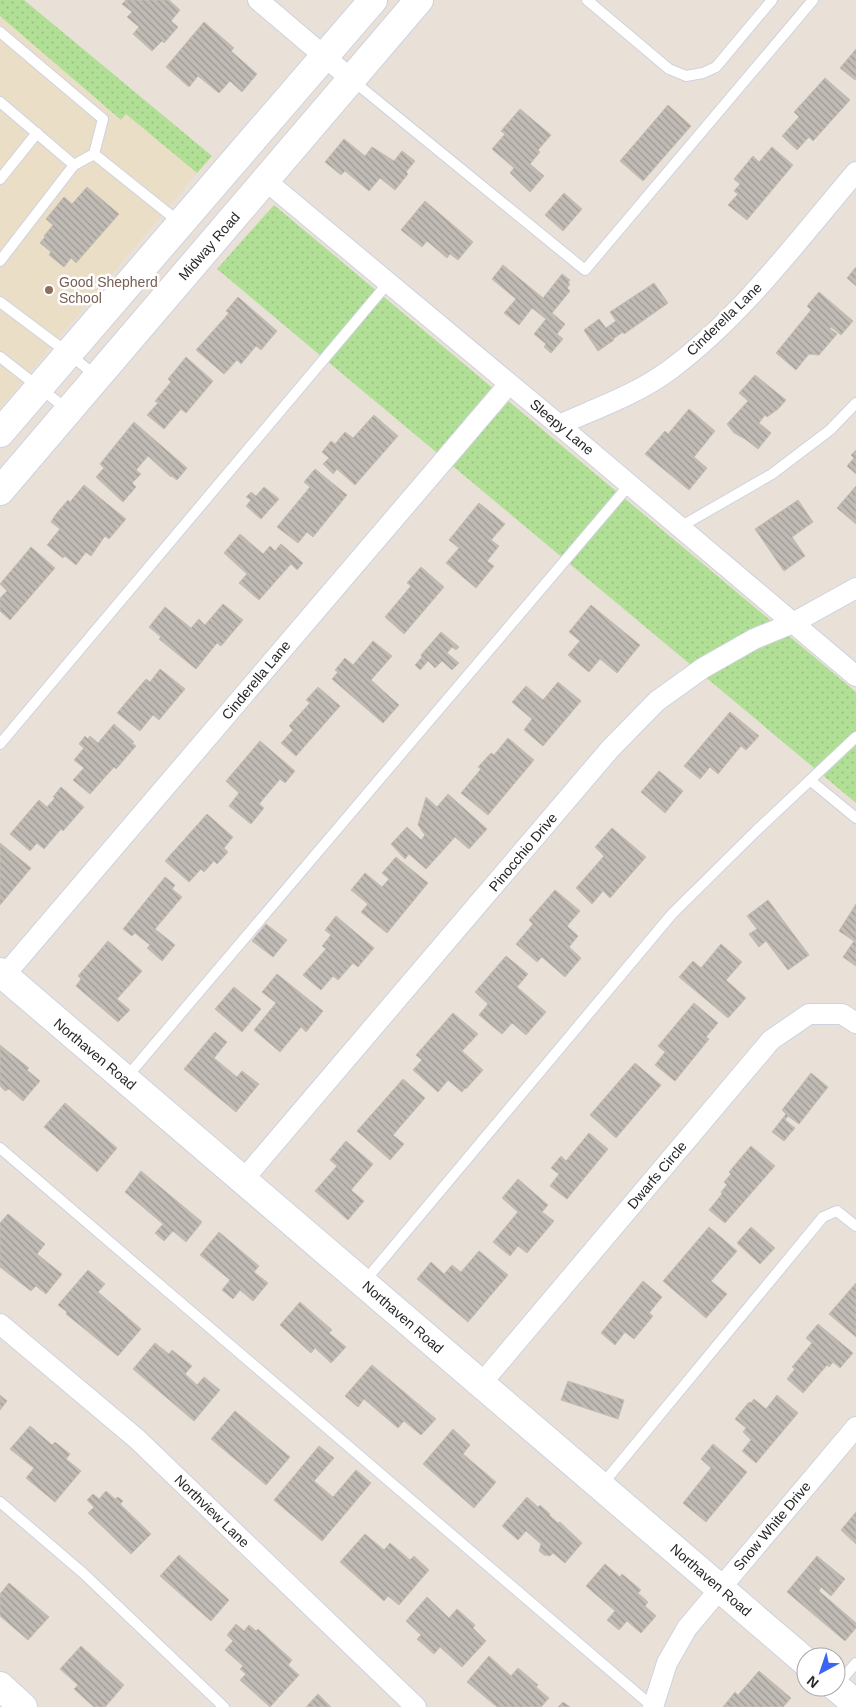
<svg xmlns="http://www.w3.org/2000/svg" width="856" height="1707" viewBox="0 0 856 1707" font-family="Arial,sans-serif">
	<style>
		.education { fill: #ebdec7 }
		.park { fill: url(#park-dots) }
		.building { fill: url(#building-back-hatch); stroke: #c4bdb2 }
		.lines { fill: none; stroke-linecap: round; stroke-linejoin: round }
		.lane-casing { stroke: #cdd2e0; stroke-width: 12 }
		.street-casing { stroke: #cdd2e0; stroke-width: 22 }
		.secondary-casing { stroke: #cdd2e0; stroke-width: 30 }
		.lane { stroke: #fff; stroke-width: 10 }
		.street { stroke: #fff; stroke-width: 20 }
		.secondary { stroke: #fff; stroke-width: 28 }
		.education-dot { fill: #8d6e63; stroke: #fff; stroke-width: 2 }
		.labels { text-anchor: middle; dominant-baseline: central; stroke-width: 5; stroke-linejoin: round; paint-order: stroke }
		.street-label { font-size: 14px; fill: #272727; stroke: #fff }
		.education-label { font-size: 14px; fill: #785e54; stroke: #fff; text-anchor: start }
	</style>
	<defs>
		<pattern id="park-dots" width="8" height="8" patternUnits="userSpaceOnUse" patternTransform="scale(1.25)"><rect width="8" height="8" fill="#b1df95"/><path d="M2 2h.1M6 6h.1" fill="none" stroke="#98bf80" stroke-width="1.8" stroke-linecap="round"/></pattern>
		<pattern id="building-back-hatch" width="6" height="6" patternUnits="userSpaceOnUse" patternTransform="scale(1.25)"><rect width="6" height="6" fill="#c1bbb5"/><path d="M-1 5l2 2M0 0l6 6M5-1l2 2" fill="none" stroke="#9d9893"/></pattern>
	</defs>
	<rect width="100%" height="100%" fill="#e9e1d8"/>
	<path class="education" d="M0,16L120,120L126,114L197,173L0,408Z"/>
	<path class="park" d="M0,0H24L212,156L197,173L126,114L121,120L0,16Z
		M274,205L856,692V803L217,269Z"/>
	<path class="building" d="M126,0H169L180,10L171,21L178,27L164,43L162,41L152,51L133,34L139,27L127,17L132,12L122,4Z
		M204,22L234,48L231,51L257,74L242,92L230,81L219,93L198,76L189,87L166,67Z
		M856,49V78L855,80L840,68Z
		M825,78L850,100L813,141L809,137L797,150L782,136L799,117L794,112Z
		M668,105L691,126L643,181L620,161Z
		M520,109L551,135L538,150L540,152L530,164L544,176L530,192L510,173L514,168L492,149L505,134L501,131Z
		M344,139L365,156L372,147L394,161L402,151L415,161L406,172L408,174L395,190L380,178L369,191L345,171L341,175L325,162Z
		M772,147L793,165L747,220L728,205L738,194L734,191L740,184L734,179L753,156L759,162Z
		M87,187L119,214L76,263L71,258L64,267L49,255L51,252L40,243L45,237L44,236L53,225L46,219L64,197L72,204Z
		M564,193L582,209L563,231L545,215Z
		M425,201L473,242L458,260L450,254L447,258L427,241L422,247L401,230Z
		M503,265L543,298L562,274L570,280L568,283L570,284L567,288L570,291L552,313L565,324L557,334L563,339L551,353L544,347L546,344L534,334L546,319L532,308L519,325L504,313L516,299L492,279Z
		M856,267V286L847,278Z
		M654,283L668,303L624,334L623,332L613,339L614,340L598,351L584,330L599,319L606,328L616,321L610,312Z
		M819,292L853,321L841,335L831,327L830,329L837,334L819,355L809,354L796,370L776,353L811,310L807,306Z
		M238,297L277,331L261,350L256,346L241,364L237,360L224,374L196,350L229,313L226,311Z
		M186,357L213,381L186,413L181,409L164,429L147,415L158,403L155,401L171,382L168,379Z
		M755,375L786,400L778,409L767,417L765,415L759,423L771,433L758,449L745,439L734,433L727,424L748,401L739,393Z
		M689,409L715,431L694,457L707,468L689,490L645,454L665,431L668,434Z
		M374,415L398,436L355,485L337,469L333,474L323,464L329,458L322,452L331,441L335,444L345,432L353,438Z
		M134,422L187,468L177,480L172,476L171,477L148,456L136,470L141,474L132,483L136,487L123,502L96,477L104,468L100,464Z
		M856,450V474L847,466L854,458L851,455Z
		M315,469L347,495L313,537L307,532L298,543L277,527L310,487L304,482Z
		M84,485L126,519L109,539L105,536L91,556L86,552L76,565L65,556L63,558L47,545L60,529L51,522L56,514L68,500L70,502Z
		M856,486V524L837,508Z
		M264,487L279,499L261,519L246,506L251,500L246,497L251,492L256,496Z
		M798,500L813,522L792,537L805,556L784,571L755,529Z
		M479,503L505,524L491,540L499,546L487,561L494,566L476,588L446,563L459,548L449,540Z
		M240,534L263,554L270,546L275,551L281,544L303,563L297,570L291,564L259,600L239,583L247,574L224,553Z
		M31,547L55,568L10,620L0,611V598L7,591L0,584Z
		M421,567L444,587L404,634L385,617L411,586L407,583Z
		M223,604L243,620L221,646L217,643L196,669L159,639L161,637L149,627L165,607L191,628L199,619L205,625Z
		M591,605L640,645L617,673L600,659L589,672L568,655L580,641L569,632Z
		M441,632L459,647L456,650L452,647L447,653L459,663L452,670L442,661L435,668L428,661L420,670L415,665L422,657L421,655Z
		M373,641L392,656L371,680L399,705L383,723L332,679L338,672L335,670L345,658L353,665Z
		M160,669L185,689L159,720L153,715L140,731L117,713L146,679L150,682Z
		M558,682L581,701L543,746L524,730L532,719L512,702L526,686L543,700Z
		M318,687L340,706L296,756L281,743L293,730L289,726L310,703L306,700Z
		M730,712L759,736L746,750L741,746L718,774L710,767L700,779L684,766Z
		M114,724L134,742L132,743L136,746L116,769L114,767L90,794L73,780L84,768L74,760L84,748L79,744L85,736L88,739L90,736L98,743Z
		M508,738L534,760L488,815L461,793L481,769L478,767L491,753L494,755Z
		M260,741L295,771L285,783L280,779L259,804L264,808L251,824L229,806L239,793L226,781Z
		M659,771L683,791L665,813L641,792Z
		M61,787L84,807L63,831L61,829L44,849L37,843L30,851L10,834L39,800L47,807L55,798L53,797Z
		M448,794L487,829L469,849L455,837L426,869L409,854L405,859L391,844L407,827L421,840L425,835L418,825L426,797L437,807Z
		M207,814L233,837L224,848L228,852L217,864L214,861L204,872L201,869L189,882L165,861Z
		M612,828L646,857L610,898L603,891L592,904L576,888L604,856L595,847Z
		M0,843L31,868L0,905Z
		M396,857L428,883L387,933L361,912L368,904L351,890L365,873L382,887L389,879L382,873Z
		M165,877L175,885L172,889L182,897L155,929L175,945L162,961L147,948L150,945L135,933L132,936L123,929Z
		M555,890L580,911L567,926L578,936L569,947L581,958L565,977L542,957L537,962L516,944L533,924L529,920Z
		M768,900L809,955L788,970L766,941L759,947L749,934L757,929L747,916Z
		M856,904V966L843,957L854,941L839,931Z
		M336,916L374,948L358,967L353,963L338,980L333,976L321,990L303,975L326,949L322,946L331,935L325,930Z
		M266,924L287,940L273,957L252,941Z
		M108,941L142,971L117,999L130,1010L118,1022L76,986L81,979L78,976Z
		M721,944L742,962L726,980L746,998L728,1018L679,977L693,961L701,968Z
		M506,956L528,974L517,987L546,1012L526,1035L512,1023L502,1034L479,1015L488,1004L475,992Z
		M277,974L323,1011L306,1032L301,1027L280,1052L254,1030L276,1003L262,992Z
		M234,987L261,1009L242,1032L215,1009Z
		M694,1003L718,1023L706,1037L709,1039L675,1081L655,1065L665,1052L658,1046Z
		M453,1013L478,1034L462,1051L483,1070L466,1089L465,1088L462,1092L448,1080L438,1092L413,1070L422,1060L416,1055Z
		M215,1032L227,1042L214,1058L237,1077L242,1071L259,1084L236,1112L184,1069Z
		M0,1045L29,1068L27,1070L40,1081L23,1101L9,1089L5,1091L0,1086Z
		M635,1063L661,1085L616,1138L590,1115Z
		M811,1073L828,1087L799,1124L788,1116L785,1120L795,1128L784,1141L772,1132L786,1114L782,1110Z
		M403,1079L425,1098L393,1135L404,1144L390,1160L357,1131Z
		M65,1103L117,1148L97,1172L44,1127Z
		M589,1133L608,1149L567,1199L550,1186L559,1174L551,1168L561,1156L566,1161Z
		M346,1141L373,1164L351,1190L364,1201L348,1220L315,1191L337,1166L330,1160Z
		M751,1146L775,1166L725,1223L709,1210L722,1194L721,1192L727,1185L724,1182L731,1174L729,1172Z
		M141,1171L202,1222L186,1242L173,1231L164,1241L155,1233L163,1224L125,1192Z
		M518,1179L548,1205L542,1212L554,1221L527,1253L518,1246L510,1256L493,1242L518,1212L502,1198Z
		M8,1214L45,1244L37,1254L62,1274L46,1294L36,1286L31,1291L0,1267V1223Z
		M709,1227L737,1251L711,1281L727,1294L706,1318L663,1281Z
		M751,1227L775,1248L760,1264L737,1243Z
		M219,1232L259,1266L254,1272L268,1283L253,1301L240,1290L233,1299L222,1290L230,1280L200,1255Z
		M479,1251L508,1275L468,1322L417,1279L431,1262L444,1274L452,1265L461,1272Z
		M88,1270L105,1284L98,1292L141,1329L118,1356L66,1314L67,1312L58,1305Z
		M643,1281L662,1297L649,1313L653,1316L634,1339L625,1332L615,1345L601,1333Z
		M856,1283V1337L829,1314Z
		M300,1302L332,1330L329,1333L346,1347L331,1363L315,1348L311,1353L280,1325Z
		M818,1324L853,1353L840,1368L833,1362L829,1367L827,1365L803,1393L787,1379L795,1369L792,1367L812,1343L806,1338Z
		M155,1343L169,1354L172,1350L192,1366L185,1374L197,1385L204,1377L220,1390L194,1421L133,1369Z
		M372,1365L436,1419L421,1435L404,1421L398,1428L364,1399L358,1407L345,1396Z
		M568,1381L624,1400L618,1419L561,1400Z
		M0,1395L7,1401L0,1410Z
		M777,1395L798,1413L756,1463L742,1451L751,1440L743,1432L746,1428L735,1419L749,1402L751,1403L754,1399L766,1409Z
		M235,1411L290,1457L266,1485L211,1439Z
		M30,1426L52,1445L55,1442L70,1454L66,1459L81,1471L55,1502L26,1478L34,1468L10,1449Z
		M453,1429L470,1445L463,1454L496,1482L474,1508L423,1464Z
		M713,1444L747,1472L706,1522L683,1503L711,1468L701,1459Z
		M319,1446L334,1458L314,1481L333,1497L356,1470L371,1483L322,1541L274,1500Z
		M106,1491L115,1499L118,1497L123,1501L120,1504L151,1534L131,1554L88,1513L94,1507L87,1500L93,1494L99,1499Z
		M527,1497L538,1507L540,1505L550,1514L549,1515L558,1523L560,1522L582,1543L565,1563L553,1553L550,1556L544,1555L539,1551L541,1544L526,1531L518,1540L502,1526Z
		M856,1512V1544L841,1530Z
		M365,1534L384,1550L390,1543L410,1560L414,1556L429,1570L399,1605L388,1596L384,1601L340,1562Z
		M179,1555L229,1600L211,1621L160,1576Z
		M817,1556L845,1579L831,1596L821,1587L819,1591L856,1623V1628L845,1641L787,1592Z
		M605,1564L620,1577L622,1574L641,1590L638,1593L648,1602L645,1606L656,1616L641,1633L627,1621L619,1630L607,1620L615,1611L586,1586Z
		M9,1583L49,1617L28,1640L0,1616V1594Z
		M427,1597L449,1618L457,1609L475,1625L473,1628L486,1641L462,1667L440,1647L434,1654L417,1639L421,1635L406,1621Z
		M236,1624L244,1631L249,1625L256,1631L258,1629L292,1660L288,1665L299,1675L270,1707L240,1680L246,1674L240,1669L243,1666L225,1650L233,1641L227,1635Z
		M81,1646L124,1685L105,1707H94L74,1689L78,1685L60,1669Z
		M489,1656L511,1676L518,1668L538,1685L536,1687L549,1698L541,1707H497L467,1682Z
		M759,1671L791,1698L783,1707H723L735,1692L738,1695Z
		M318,1694L331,1707H306Z
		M563,1702L570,1707H558Z"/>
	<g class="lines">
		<defs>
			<path id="lane" d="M587,0L669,69L686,76L703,73L716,67L772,0
				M0,32L103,119L94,154L74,165L0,102
				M352,80L585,270L813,0
				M94,154L179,222
				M0,179L37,133
				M0,261L74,165
				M0,302L68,353L96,376
				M0,357L68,410
				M680,527L772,474L830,430L856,403
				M0,744L388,283
				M811,781L856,818
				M126,1078L630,484
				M0,1148L653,1707
				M364,1282L672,914L756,831L856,737
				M601,1486L823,1217L837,1211L856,1226
				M0,1502L83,1573L224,1707
				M837,1685L856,1663"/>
			<path id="street" d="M258,0L351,79
				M265,180L559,425L856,676
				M559,425C597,408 638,394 671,369C743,315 798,240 856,172
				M4,976L509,384
				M243,1180L610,749L657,701L703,668L754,639L793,623L856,588
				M0,1324L137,1439L416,1707
				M481,1384L771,1040L809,1014H842L856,1023
				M653,1707L667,1663L687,1628L856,1427"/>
			<path id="secondary" d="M0,433L373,0
				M0,491L419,0
				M0,972L806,1662
				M0,1686L23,1707
				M836,1687L856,1704"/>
		</defs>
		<use href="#lane" class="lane-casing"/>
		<use href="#street" class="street-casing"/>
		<use href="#secondary" class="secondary-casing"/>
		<use href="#lane" class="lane"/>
		<use href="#street" class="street"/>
		<use href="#secondary" class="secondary"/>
	</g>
	<circle class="education-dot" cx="49" cy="290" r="5"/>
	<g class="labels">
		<g class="street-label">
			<text transform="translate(209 246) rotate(-49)">Midway Road</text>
			<text transform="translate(724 319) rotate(-44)">Cinderella Lane</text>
			<text transform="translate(562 427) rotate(40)">Sleepy Lane</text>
			<text transform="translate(256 680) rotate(-50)">Cinderella Lane</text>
			<text transform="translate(523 852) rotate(-50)">Pinocchio Drive</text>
			<text transform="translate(95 1054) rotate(40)">Northaven Road</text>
			<text transform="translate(657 1175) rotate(-50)">Dwarfs Circle</text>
			<text transform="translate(403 1317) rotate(41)">Northaven Road</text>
			<text transform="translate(212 1511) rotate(44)">Northview Lane</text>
			<text transform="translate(772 1526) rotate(-50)">Snow White Drive</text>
			<text transform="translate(711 1580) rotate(41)">Northaven Road</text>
		</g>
		<g class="education-label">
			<text x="59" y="282">Good Shepherd<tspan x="59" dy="16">School</tspan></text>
		</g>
	</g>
	<g transform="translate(821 1672) rotate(220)"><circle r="24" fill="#ffffff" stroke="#a9a9a9"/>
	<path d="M0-4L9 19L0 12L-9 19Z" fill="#3c64f2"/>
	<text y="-8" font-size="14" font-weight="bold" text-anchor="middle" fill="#272727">N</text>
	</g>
</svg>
